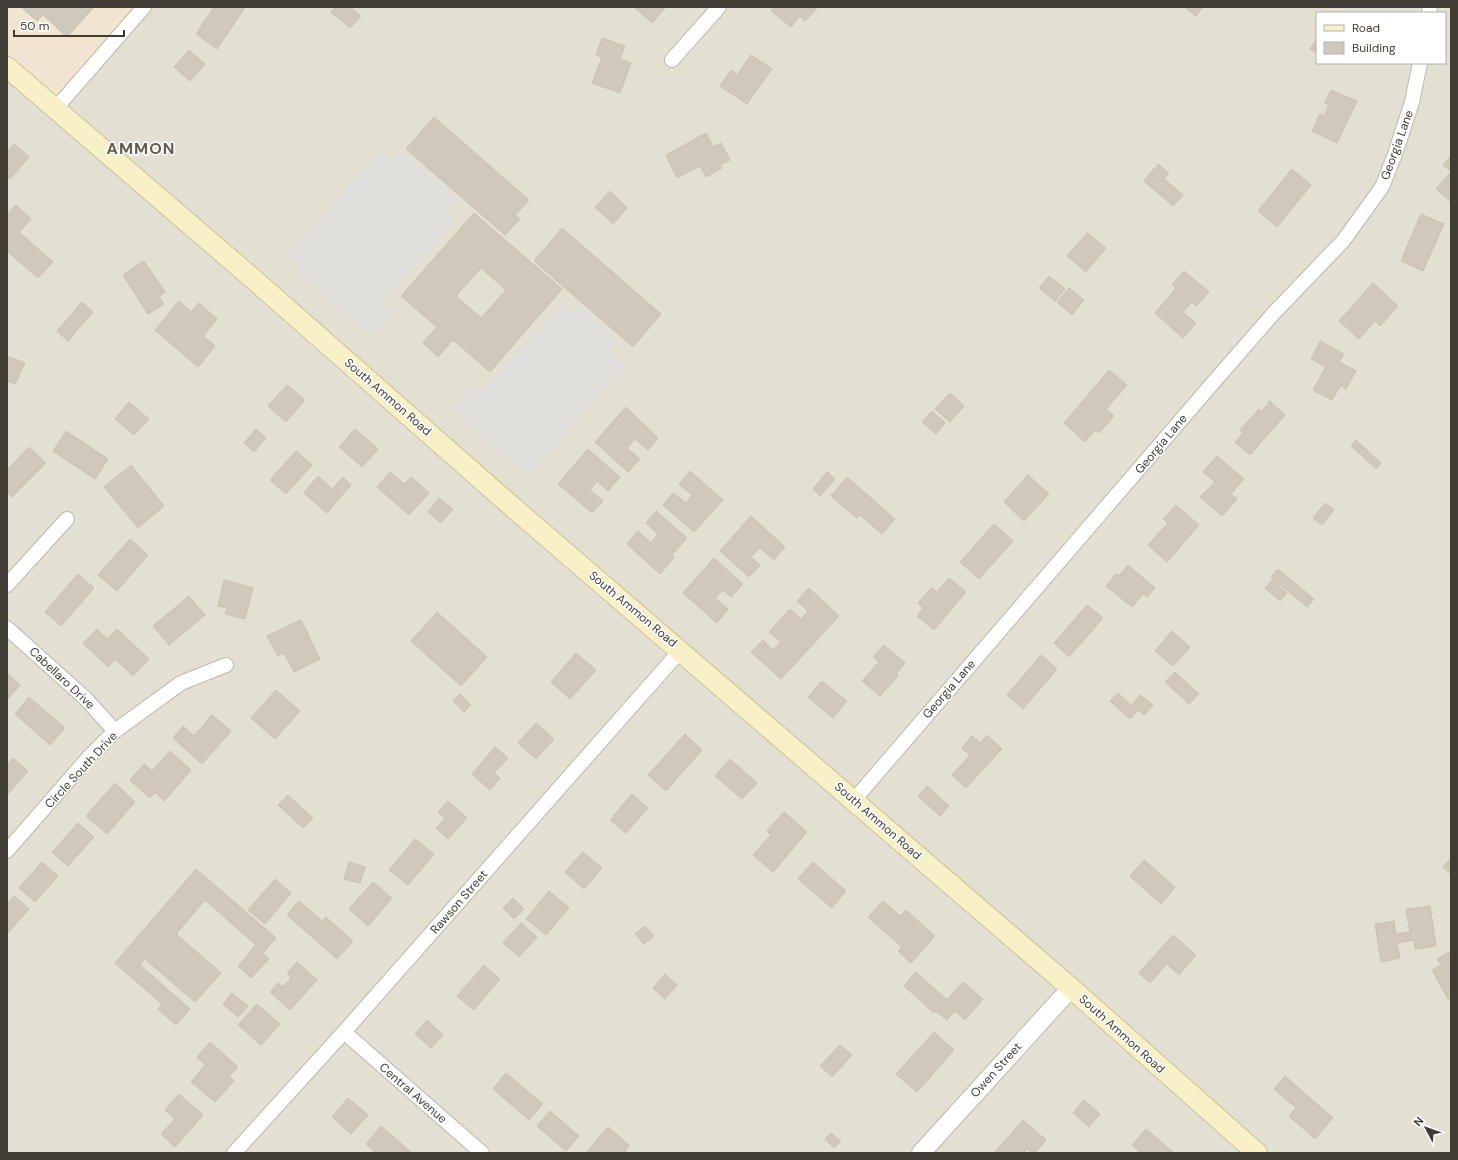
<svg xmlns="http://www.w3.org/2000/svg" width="1458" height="1160" viewBox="0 0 1458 1160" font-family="'DM Sans',sans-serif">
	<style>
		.residential { fill: #e3dfd3; fill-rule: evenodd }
		.commercial { fill: #f1e5d1 }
		.parking { fill: #e1dfdc }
		.building { fill: #d0c9bb; stroke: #cac1af; fill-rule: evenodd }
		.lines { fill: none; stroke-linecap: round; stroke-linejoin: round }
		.minor-casing { stroke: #bdb8ab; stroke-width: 16 }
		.tertiary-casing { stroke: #bdb8ab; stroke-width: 20 }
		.secondary-casing { stroke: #ccc198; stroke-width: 22 }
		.minor { stroke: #fff; stroke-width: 14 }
		.tertiary { stroke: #fff; stroke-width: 18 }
		.secondary { stroke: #f8f0c6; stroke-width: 20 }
		.labels { text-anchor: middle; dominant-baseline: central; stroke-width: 3; stroke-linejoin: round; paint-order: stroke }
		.street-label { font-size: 12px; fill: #413d35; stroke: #fff }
		.district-label { font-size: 16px; font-weight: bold; letter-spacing: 1px; fill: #635c4d; stroke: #fff }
	</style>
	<rect width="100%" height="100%" fill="#f0ede4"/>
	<path class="residential" d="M144,7H1451V1153H7V67ZM1317,13H1445V63H1317Z"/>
	<path class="commercial" d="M7,7H144L56,108L7,66Z"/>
	<path class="parking" d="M381,150L393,160L401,151L456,200L445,213L455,221L382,304L392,313L371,336L296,270L300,265L289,255Z
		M559,306L570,315L578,306L617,341L608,351L624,366L528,476L452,409L475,384L484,391Z"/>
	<path class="building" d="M21,7H94L67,37L43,15L37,21Z
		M214,7H241L244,9L217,49L196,34Z
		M335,7H350L361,16L350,28L331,12Z
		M634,7H666L652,23Z
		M774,7H816L817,8L805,21L800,16L791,27L771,11Z
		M1184,7H1203L1196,16Z
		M602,38L625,46L620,59L631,63L620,93L592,83L602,57L596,55Z
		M1317,39V54L1310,49Z
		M189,50L205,64L190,81L174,67Z
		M751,55L772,69L747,104L720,86L731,70L737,75Z
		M1331,90L1357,101L1337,143L1312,131L1320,114L1324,116L1329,105L1325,103Z
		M434,117L529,200L515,215L520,219L505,235L406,149Z
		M706,133L713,147L721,143L730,160L720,165L722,168L706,177L700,166L677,178L666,155Z
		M14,144L29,157L10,179L7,176V152Z
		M1451,156V171L1443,165Z
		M1158,164L1169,173L1164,179L1183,195L1173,206L1144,181Z
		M1292,169L1311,185L1277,227L1258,211Z
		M1451,172V202L1436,189Z
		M610,191L627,208L613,224L595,207Z
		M16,205L31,219L19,232L53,262L38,278L7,251V215Z
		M474,213L562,289L490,372L453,340L438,357L423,343L437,327L401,296ZM481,268L506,290L481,318L456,296Z
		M1421,214L1444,224L1423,271L1401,261Z
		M562,228L661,314L633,347L534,261Z
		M1087,233L1106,248L1086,272L1067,256Z
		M144,261L165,292L159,296L164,304L148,314L123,275Z
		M1184,271L1209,292L1196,306L1192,302L1183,312L1196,323L1183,338L1155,313L1176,288L1172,285Z
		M1049,276L1065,289L1055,301L1039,288Z
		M1373,283L1398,306L1380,326L1375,321L1359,339L1339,321Z
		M1069,288L1084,300L1072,315L1057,302Z
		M179,301L191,312L199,303L217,319L203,336L215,346L198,367L155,330Z
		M82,302L93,312L68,341L57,331Z
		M1320,341L1344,354L1339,362L1356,371L1346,389L1341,385L1332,400L1313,390L1326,367L1311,359Z
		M7,356L25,363L15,384L7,381Z
		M1109,370L1127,385L1106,409L1114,416L1099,433L1095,430L1085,442L1064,423Z
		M287,385L305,400L286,422L268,406Z
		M950,393L964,406L950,422L935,409Z
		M1270,401L1285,415L1250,455L1235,442L1243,433L1240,430L1259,409L1262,411Z
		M129,402L149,419L134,435L115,419Z
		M626,407L658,438L648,450L635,439L627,448L640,459L628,472L595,442Z
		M932,411L945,423L936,434L922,422Z
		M256,429L266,438L254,452L244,443Z
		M355,429L378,449L362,467L339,447Z
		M66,431L108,459L95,479L53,451Z
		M1356,440L1381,463L1376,469L1351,446Z
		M29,447L46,463L12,497L7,493V470Z
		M588,449L620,477L608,491L597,481L590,490L603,501L592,513L558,484Z
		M296,451L312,465L286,494L270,480Z
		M1217,456L1244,479L1231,494L1237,499L1222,516L1200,497L1215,482L1203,472Z
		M131,465L164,506L138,528L104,487Z
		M690,471L723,500L694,532L663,505L673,493L686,503L692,495L679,484Z
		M390,472L404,484L411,477L429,493L409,515L377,487Z
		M827,472L835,479L820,496L813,489Z
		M1028,475L1049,494L1024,521L1004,502Z
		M318,476L332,489L343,477L351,485L327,513L304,493Z
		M847,477L895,519L882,534L860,515L857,518L831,496Z
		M439,498L453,509L441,523L428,512Z
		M1325,503L1334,510L1322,525L1313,518Z
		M1176,505L1199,525L1167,562L1148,545L1168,523L1163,519Z
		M656,511L687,538L672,555L674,558L660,574L627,544L638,531L651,543L658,534L646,523Z
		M751,516L785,547L774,560L760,548L751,557L760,565L749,577L720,551Z
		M994,524L1013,541L979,579L960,562Z
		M130,539L148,555L117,591L98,575Z
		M714,558L743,584L731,597L723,590L715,598L728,609L717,623L683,593Z
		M1128,565L1155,588L1147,597L1143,594L1132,607L1106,586L1116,574L1119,576Z
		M1278,569L1314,599L1307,607L1271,577Z
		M78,574L94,588L61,626L45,612Z
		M949,578L966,592L934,630L917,616L923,608L918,603L931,588L937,592Z
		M224,580L253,588L245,619L225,614L227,608L218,606Z
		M1272,580L1287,593L1280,601L1265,588Z
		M809,588L839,616L781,679L751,652L763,640L773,650L781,642L769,632L790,609L801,619L808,611L797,601Z
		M189,596L205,615L169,645L153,626Z
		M1087,605L1103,618L1069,657L1054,643Z
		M437,612L487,657L461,686L411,641Z
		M301,620L320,659L294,672L284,653L278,656L267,636Z
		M97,629L107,639L117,629L149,659L133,676L115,659L108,667L83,643Z
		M1172,631L1190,647L1173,666L1155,651Z
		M884,645L905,663L896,674L898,676L880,696L862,681L879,662L873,657Z
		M576,653L596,670L570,699L551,682Z
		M1041,655L1057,669L1023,709L1007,695Z
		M1175,672L1199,694L1189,704L1165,682Z
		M7,673L20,685L7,700Z
		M822,681L847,701L833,718L808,697Z
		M276,690L300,711L275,739L251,718Z
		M1118,693L1137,711L1130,719L1110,701Z
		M460,694L471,705L464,712L453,701Z
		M1140,695L1153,705L1144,715L1132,705Z
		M29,697L65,728L50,745L15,714Z
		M212,715L231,731L202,764L173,738L183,726L194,736Z
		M536,723L554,739L536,759L518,743Z
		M685,734L702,750L666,791L648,775Z
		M987,735L1002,749L966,788L952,775L970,755L962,748L972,736L980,743Z
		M495,747L508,758L494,773L500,778L490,790L472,774Z
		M170,751L191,770L164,801L155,792L150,798L130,780L144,764L152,771Z
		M13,758L28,771L7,795V765Z
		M730,759L757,783L742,799L715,776Z
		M115,783L135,802L107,834L86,816Z
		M927,786L949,806L940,816L918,796Z
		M632,794L648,808L626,833L610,820Z
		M288,795L313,818L303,828L278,805Z
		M448,801L467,818L448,839L436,828L445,818L438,812Z
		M784,812L807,832L773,872L753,855L771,835L767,831Z
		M78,823L94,837L68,866L52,852Z
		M415,839L434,854L408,885L389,870Z
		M583,852L602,868L584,889L565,872Z
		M1451,858V874L1443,867Z
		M1144,860L1175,887L1161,904L1130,876Z
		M42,862L58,876L35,902L19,888Z
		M349,862L365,867L360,883L344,879Z
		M813,862L846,891L832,908L798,879Z
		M196,869L276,938L263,953L269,959L251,978L238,966L256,945L205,900L176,934L221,973L195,1002L145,959L140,965L190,1009L176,1025L158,1009L162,1004L115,963Z
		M275,879L291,893L265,924L248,910Z
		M373,882L392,898L368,926L349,909Z
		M549,891L569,908L546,935L526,919Z
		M14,896L29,909L7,934V904Z
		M513,898L524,909L514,919L503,908Z
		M299,901L322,921L326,917L353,941L337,959L287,915Z
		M883,901L900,916L906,910L935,936L911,963L898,951L902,947L868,917Z
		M1430,906L1436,946L1415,949L1414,940L1397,943L1400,958L1381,962L1375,924L1394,921L1396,934L1410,932L1406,909Z
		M521,923L537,937L519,957L503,943Z
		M645,926L654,936L644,944L635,934Z
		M1173,935L1196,955L1179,975L1167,964L1150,983L1139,973Z
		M1451,951V997L1448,999L1432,970L1441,965L1437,959Z
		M297,962L317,980L290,1010L270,992L278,983L283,987L291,978L287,973Z
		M484,965L500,979L474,1010L457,996Z
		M916,972L947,1000L963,982L983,999L965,1020L955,1011L947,1020L936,1011L934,1013L904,986Z
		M665,974L677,985L665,999L653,988Z
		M232,993L248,1006L238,1017L223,1004Z
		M257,1004L280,1024L261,1045L238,1025Z
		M427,1020L443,1035L431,1048L415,1034Z
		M934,1032L954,1050L917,1092L896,1074Z
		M210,1042L238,1067L229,1077L234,1081L215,1102L191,1082L205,1065L197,1057Z
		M840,1045L852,1055L832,1077L820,1066Z
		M506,1073L543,1104L529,1120L493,1089Z
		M1285,1076L1333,1118L1315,1139L1289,1116L1296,1108L1274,1089Z
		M179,1094L203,1115L175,1147L161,1134L175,1119L165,1110Z
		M348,1098L368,1115L351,1134L332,1117Z
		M1084,1100L1100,1114L1089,1127L1073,1113Z
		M550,1111L579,1136L566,1151L537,1126Z
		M1023,1120L1046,1140L1035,1153H1031L1027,1149L1023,1153H994Z
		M381,1126L412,1153H376L366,1144Z
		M608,1127L629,1145L624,1153H586Z
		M1146,1129L1174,1153H1141L1132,1145Z
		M831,1133L841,1141L834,1148L825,1139Z"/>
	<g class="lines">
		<defs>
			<path id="minor" d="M1429,13L1430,7
				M672,60L719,7
				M56,108L144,7
				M7,585L67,519
				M7,628L85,698L115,731
				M854,800L1212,384L1273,314L1343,241L1382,187L1395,154L1412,102L1420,63
				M7,851L88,758L115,731L181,683L226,665
				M344,1032L482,1153
				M234,1153L344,1032L681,650"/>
			<path id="tertiary" d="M921,1153L1071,988"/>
			<path id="secondary" d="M7,67L259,284L516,510L1071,988L1257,1153"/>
		</defs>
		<use href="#minor" class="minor-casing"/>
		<use href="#tertiary" class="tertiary-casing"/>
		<use href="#secondary" class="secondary-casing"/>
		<use href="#minor" class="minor"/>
		<use href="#tertiary" class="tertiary"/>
		<use href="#secondary" class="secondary"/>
	</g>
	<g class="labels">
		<g class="street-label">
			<text transform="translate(1397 145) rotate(-70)">Georgia Lane</text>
			<text transform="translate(388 397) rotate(41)">South Ammon Road</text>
			<text transform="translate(1161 444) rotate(-50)">Georgia Lane</text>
			<text transform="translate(633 609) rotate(40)">South Ammon Road</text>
			<text transform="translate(62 678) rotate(43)">Cabellaro Drive</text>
			<text transform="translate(949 689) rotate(-49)">Georgia Lane</text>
			<text transform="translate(81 770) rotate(-47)">Circle South Drive</text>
			<text transform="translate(878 821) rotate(41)">South Ammon Road</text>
			<text transform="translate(459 902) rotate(-49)">Rawson Street</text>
			<text transform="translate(1122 1034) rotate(42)">South Ammon Road</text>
			<text transform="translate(996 1070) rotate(-48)">Owen Street</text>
			<text transform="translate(413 1093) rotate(41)">Central Avenue</text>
		</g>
		<g class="district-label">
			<text x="141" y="148">AMMON</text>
		</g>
	</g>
	<rect width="1458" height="1160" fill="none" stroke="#413d35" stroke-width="16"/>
	<rect x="1316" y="12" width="130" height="52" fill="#ffffff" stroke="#b3b1ae"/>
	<rect x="1324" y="25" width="20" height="6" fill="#f8f0c6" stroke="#b3b1ae"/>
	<text x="1352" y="32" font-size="12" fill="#413d35">Road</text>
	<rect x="1324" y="42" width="20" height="12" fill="#d0c9bb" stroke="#b3b1ae"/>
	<text x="1352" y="52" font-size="12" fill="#413d35">Building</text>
	<g transform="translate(1426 1128) rotate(311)" stroke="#ffffff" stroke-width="3" paint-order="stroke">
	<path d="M0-3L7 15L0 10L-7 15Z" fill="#413d35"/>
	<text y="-6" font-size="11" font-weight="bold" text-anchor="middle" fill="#413d35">N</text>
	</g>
	<path d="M14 30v6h110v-6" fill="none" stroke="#413d35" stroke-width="2"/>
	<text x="20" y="30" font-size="12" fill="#413d35" stroke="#ffffff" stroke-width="3" paint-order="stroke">50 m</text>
</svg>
